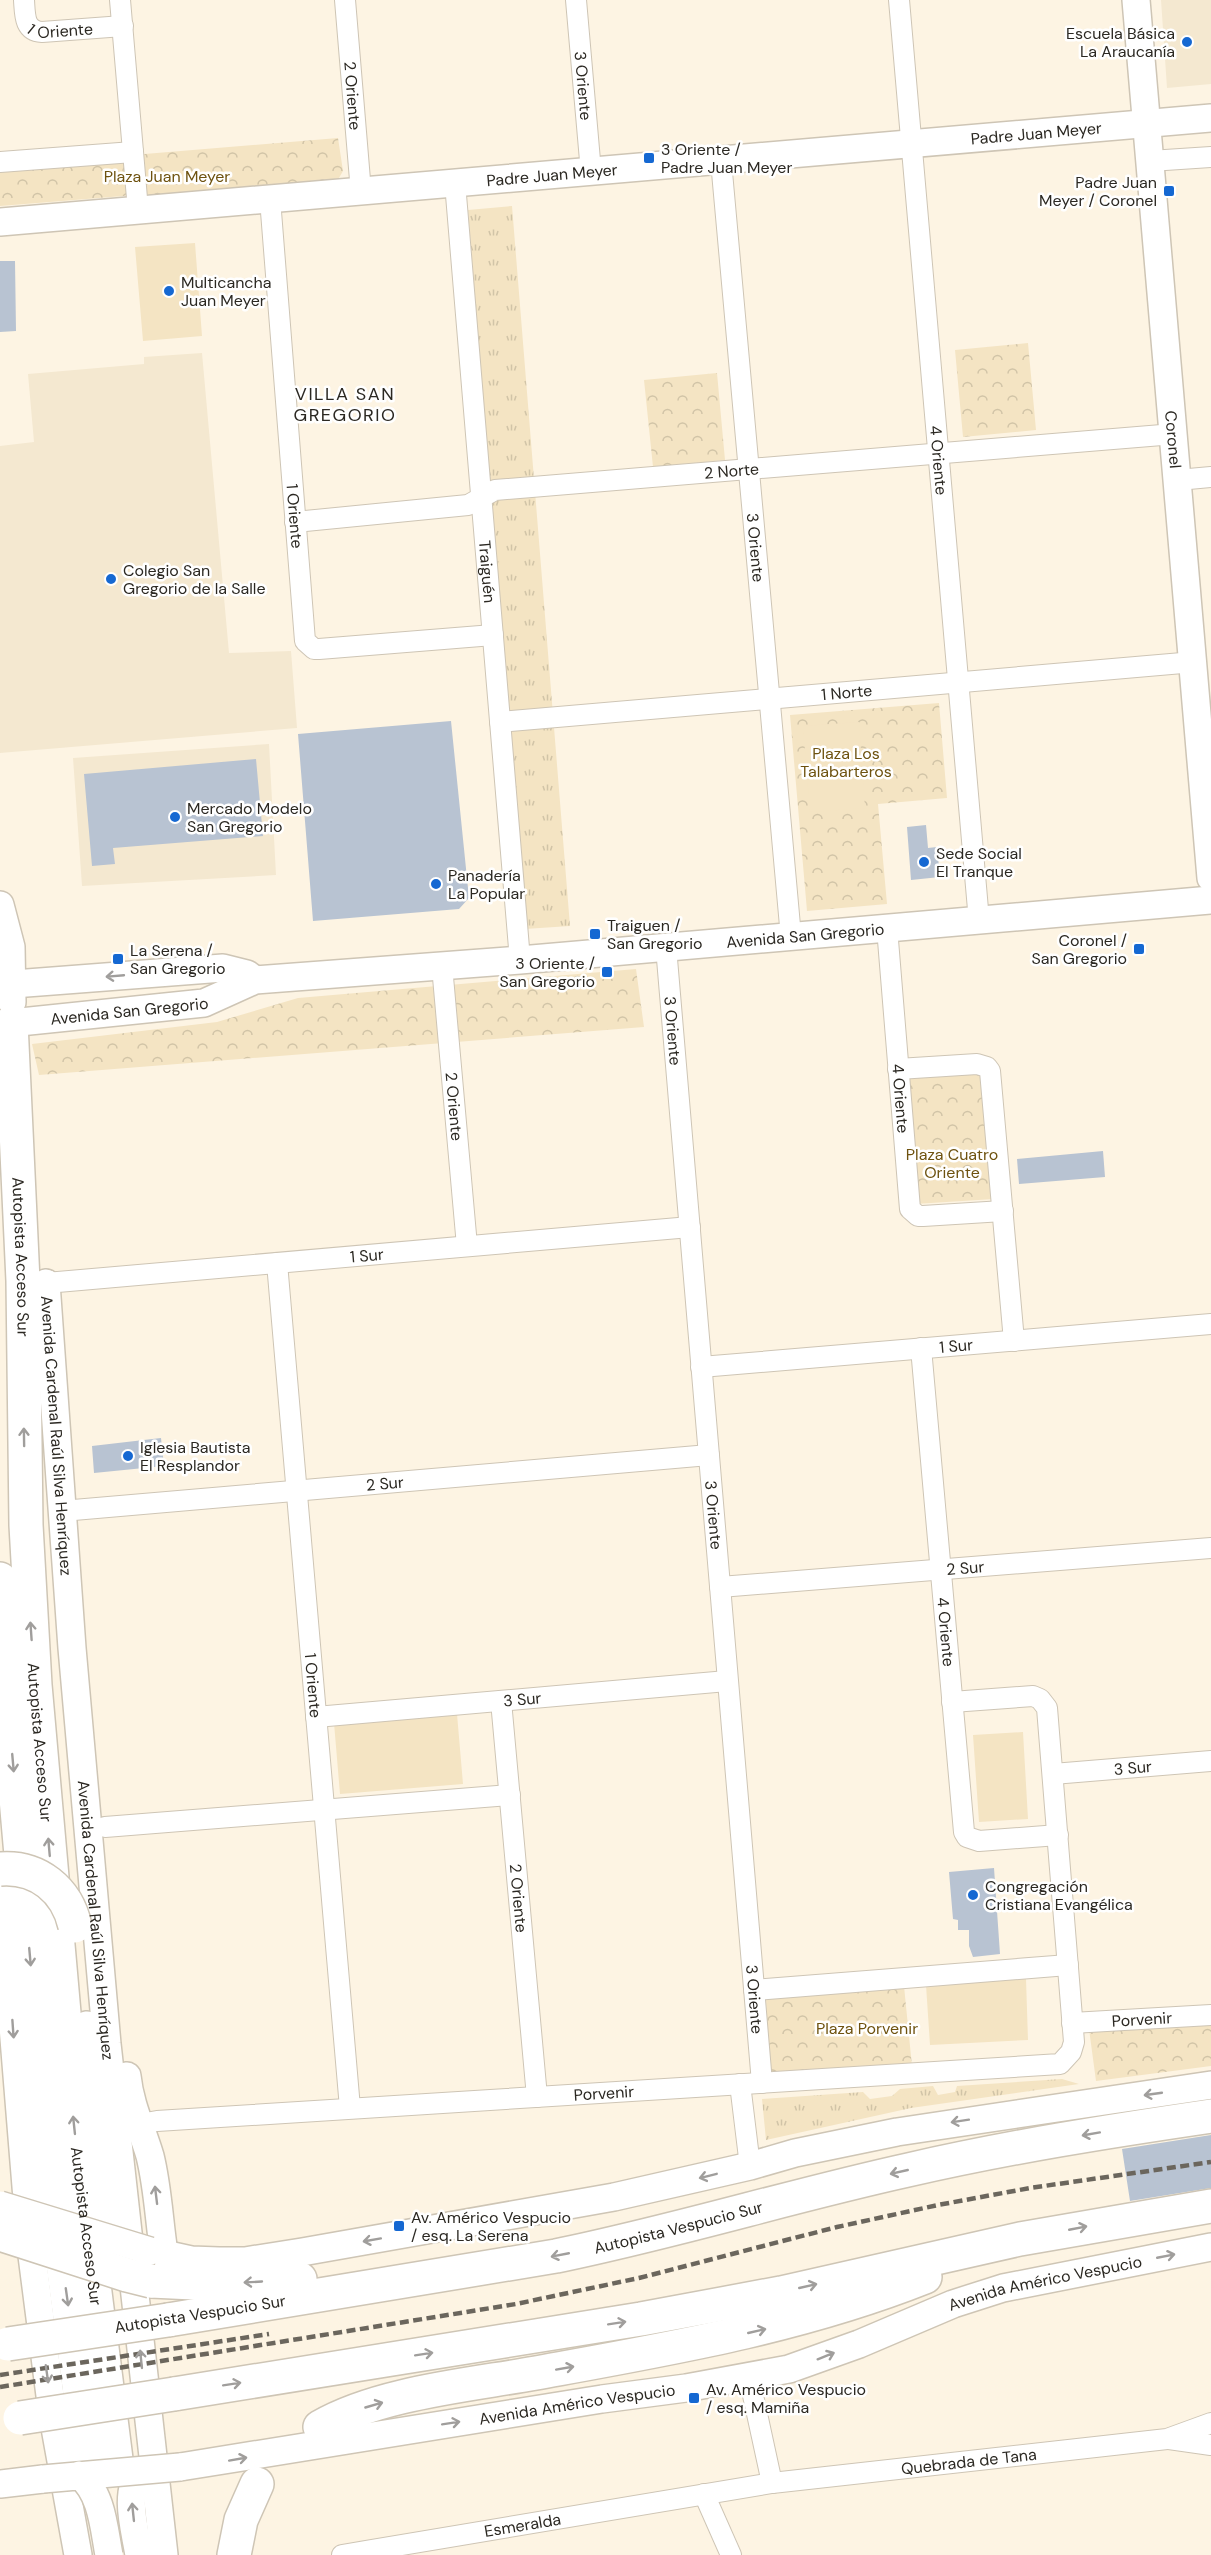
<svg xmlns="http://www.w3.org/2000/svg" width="1211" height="2555" viewBox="0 0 1211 2555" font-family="'DM Sans',sans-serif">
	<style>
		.built { fill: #f4e8d0 }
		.grass { fill: url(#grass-tufts) }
		.forest { fill: url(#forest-crowns) }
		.garden { fill: #f4e4c3 }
		.building { fill: #b8c3d2 }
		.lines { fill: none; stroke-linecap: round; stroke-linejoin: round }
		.street-casing { stroke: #cec5b5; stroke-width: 22 }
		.secondary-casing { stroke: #cec5b5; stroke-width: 30 }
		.highway-casing { stroke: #cec5b5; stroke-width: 36 }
		.street { stroke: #fff; stroke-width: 20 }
		.secondary { stroke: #fff; stroke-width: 27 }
		.highway { stroke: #fff; stroke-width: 33 }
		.rail { stroke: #6b665d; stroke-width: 4.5; stroke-dasharray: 9 4.5; stroke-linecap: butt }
		.secondary-bridge-casing { stroke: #cec5b5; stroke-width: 30; stroke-linecap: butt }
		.highway-bridge-casing { stroke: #cec5b5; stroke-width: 36; stroke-linecap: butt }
		.secondary-bridge { stroke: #fff; stroke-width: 27 }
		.highway-bridge { stroke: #fff; stroke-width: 33 }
		.oneway { stroke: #a09e9c }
		.poi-dot { fill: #1568d2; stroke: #fff; stroke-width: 2 }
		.labels { text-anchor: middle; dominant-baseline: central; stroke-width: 5; stroke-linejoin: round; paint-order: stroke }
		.street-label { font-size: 16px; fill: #2b2822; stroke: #fff }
		.poi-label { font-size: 16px; fill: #2b2822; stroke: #fff; text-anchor: start }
		.park-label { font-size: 16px; fill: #6e520f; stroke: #fff }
		.neighbourhood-label { font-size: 18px; letter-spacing: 1.5px; fill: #2b2822; stroke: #fff }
	</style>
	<defs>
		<pattern id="grass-tufts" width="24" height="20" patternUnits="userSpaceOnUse" patternTransform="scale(1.5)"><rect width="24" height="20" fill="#f4e4c3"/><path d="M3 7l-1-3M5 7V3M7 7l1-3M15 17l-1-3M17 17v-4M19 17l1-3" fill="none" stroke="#d1c4a7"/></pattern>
		<pattern id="forest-crowns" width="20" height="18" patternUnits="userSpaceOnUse" patternTransform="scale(1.5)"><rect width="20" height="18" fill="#f4e4c3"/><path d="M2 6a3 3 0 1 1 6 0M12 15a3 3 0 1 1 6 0" fill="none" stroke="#d1c4a7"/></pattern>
	</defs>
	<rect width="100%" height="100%" fill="#fdf4e3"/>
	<path class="built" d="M1161,0H1211V84L1167,88Z
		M202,353L229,653L291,651L297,728L0,753V446L34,442L28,374L144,364V357Z
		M269,744L276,875L82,886L73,758Z"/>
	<path class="grass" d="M512,206L570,926L525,929L468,210Z
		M1062,2079L1079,2084L911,2108L766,2140L762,2099L863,2092L870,2099L892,2096L900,2089L933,2086L938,2095L955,2092L957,2086Z"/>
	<path class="forest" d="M338,138L343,171L336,183L153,202L148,194L0,206V166Z
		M1028,343L1036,430L963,437L955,350Z
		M717,373L725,460L653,467L644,380Z
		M939,703L947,798L878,804L887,904L807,911L790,715Z
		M636,969L644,1027L39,1075L32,1044L217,1022L298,998Z
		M976,1069L984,1077L994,1199L915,1204L908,1073Z
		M904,1986L912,2066L775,2074L769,2070L766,1999Z
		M1211,2023V2066L1096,2081L1089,2029Z"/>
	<path class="garden" d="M195,243L202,336L143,341L135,247Z
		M859,722L865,808L810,812L803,726Z
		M457,1714L463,1784L340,1794L334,1723Z
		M1023,1732L1028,1819L979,1822L973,1735Z
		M1026,1979L1028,2040L930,2045L926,1985Z"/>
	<path class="building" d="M0,261H15L16,331L0,332Z
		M451,721L469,898L459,909L313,921L298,734Z
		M256,759L263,836L113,848L115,864L92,866L84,774Z
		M926,825L928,848L937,847L940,877L911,880L907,827Z
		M1103,1151L1105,1177L1019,1184L1017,1159Z
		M161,1438L164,1466L94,1473L92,1446Z
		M994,1868L1000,1954L973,1957L969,1946V1930H958V1920L953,1919L949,1872Z
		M1211,2135V2188L1130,2201L1122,2149Z"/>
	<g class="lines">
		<defs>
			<g id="street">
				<path id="s1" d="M24,0C25,15 24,31 42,32L123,26"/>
				<path d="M120,0L138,210"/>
				<path id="s2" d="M345,0L361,192"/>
				<path id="s3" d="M576,0L591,172"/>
				<path id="s4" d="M899,0L979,921"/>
				<path id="s5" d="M721,161L791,937"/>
				<path d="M1150,161L1211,157"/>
				<path d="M0,162L133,152"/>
				<path id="s6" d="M455,183L520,960"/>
				<path id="s7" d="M270,199L305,641L314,649H319L493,635"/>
				<path d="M1178,480L1211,477"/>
				<path id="s8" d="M295,522L468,505L495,490L1174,434"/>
				<path id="s9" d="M500,722L1194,662"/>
				<path id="s10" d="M887,928L910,1209L918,1216H923L1003,1211"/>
				<path id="s11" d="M666,947L762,2083"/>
				<path id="s12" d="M442,966L467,1246"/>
				<path d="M898,1069L977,1064L987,1067L990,1071L1014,1341"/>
				<path id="s13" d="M277,1263L350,2108"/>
				<path id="s14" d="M46,1283L690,1227"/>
				<path id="s15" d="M921,1348L964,1832L967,1837L979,1841L1058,1835"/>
				<path id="s16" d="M701,1367L1211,1324"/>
				<path id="s17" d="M62,1511L709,1455"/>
				<path id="s18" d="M720,1587L1211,1548"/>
				<path id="s19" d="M501,1701L537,2097"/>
				<path id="s20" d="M316,1717L727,1681"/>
				<path id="s21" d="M1053,1774L1211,1761"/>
				<path d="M105,1827L510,1795"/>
				<path d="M754,1990L1068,1965"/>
				<path id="s22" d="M1072,2023L1211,2015"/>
				<path d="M740,2084L750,2166"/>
				<path id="s23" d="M140,2124L157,2121L1060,2064L1071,2052L1074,2042L1047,1708L1040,1699L1033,1696L952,1702"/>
				<path d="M749,2377L772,2483"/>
				<path d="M1169,2439L1211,2445"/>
				<path d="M704,2494L731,2555"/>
				<path id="s24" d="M342,2555L772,2483L1167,2439L1211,2423"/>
			</g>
			<g id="secondary">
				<path id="s25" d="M1136,0L1211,878"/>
				<path id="s26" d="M0,222L1211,118"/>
				<path d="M0,905L11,947L12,1002"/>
				<path d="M0,985L223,968L247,974L255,980"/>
				<path id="s27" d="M0,1024L204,1003L255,980L520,960L1211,900"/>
				<path id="s28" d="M46,1283L72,1648L107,2044L164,2555"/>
				<path d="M0,1866L31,2248L52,2411L78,2555"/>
				<path d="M127,2076C130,2105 142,2129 150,2156C158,2188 159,2221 164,2253"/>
				<path d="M150,2251L191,2260L219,2261H245L302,2252L614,2197L750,2166L795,2153L897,2132L1211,2085"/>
				<path id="s29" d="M180,2467L602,2399L686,2388L789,2369L859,2344L953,2304L1003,2288L1211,2247"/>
				<path d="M0,2484L43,2479"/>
				<path d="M139,2555C135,2530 123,2492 141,2471"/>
			</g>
			<g id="highway">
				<path id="s30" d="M11,1023L23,1281L26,1525L35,1685L74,2126L116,2459"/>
				<path d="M0,1579L9,1719L45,2127L90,2470"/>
				<path d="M87,2028L110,2245"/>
				<path d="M151,2281L215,2284L300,2279"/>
				<path id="s31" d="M168,2320L556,2256C674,2232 790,2196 908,2170C1008,2147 1109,2131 1211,2116"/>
				<path d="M174,2394L641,2319L781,2293L1020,2239L1211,2206"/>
				<path d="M320,2427C379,2393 469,2385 536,2373C668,2349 799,2327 925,2277"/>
				<path d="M234,2555L241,2520L257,2484"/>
			</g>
		</defs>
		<use href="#street" class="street-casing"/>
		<use href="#secondary" class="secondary-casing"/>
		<use href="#highway" class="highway-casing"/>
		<use href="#street" class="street"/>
		<use href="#secondary" class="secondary"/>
		<use href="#highway" class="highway"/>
		<path class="rail" d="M0,2375L269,2334
			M0,2387L516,2304L639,2278L837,2227L938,2205L1030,2188L1211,2162"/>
		<defs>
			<path id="secondary-bridge" d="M0,2205L150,2251
				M79,2475C102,2492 104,2529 109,2555
				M43,2479L180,2467"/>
			<path id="highway-bridge" d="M0,1869C38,1866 67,1890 75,1926
				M0,2234L127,2275L151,2281
				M8,2344L168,2320
				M20,2418L174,2394"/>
		</defs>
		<use href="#secondary-bridge" class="secondary-bridge-casing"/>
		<use href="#highway-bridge" class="highway-bridge-casing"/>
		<use href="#secondary-bridge" class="secondary-bridge"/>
		<use href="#highway-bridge" class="highway-bridge"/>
	</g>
	<defs><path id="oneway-shaft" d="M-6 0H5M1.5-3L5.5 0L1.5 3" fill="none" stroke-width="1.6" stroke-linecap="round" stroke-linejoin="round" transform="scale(1.5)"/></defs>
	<g class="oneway">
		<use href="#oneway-shaft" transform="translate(115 976) rotate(175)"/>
		<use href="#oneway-shaft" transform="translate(24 1437) rotate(-91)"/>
		<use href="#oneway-shaft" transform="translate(31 1631) rotate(-94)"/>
		<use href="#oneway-shaft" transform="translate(13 1763) rotate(85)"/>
		<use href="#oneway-shaft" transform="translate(49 1847) rotate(-95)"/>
		<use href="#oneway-shaft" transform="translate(30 1957) rotate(85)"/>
		<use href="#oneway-shaft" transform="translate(13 2029) rotate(86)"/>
		<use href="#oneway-shaft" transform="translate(1153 2094) rotate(172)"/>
		<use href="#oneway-shaft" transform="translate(960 2121) rotate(171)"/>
		<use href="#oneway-shaft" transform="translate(74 2125) rotate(-96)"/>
		<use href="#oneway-shaft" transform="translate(1091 2134) rotate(170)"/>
		<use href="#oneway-shaft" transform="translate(899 2172) rotate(167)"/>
		<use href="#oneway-shaft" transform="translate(708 2176) rotate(166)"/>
		<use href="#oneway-shaft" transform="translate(156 2195) rotate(-97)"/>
		<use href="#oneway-shaft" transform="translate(1078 2228) rotate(-11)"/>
		<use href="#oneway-shaft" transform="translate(372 2240) rotate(170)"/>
		<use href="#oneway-shaft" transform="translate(560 2255) rotate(169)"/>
		<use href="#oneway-shaft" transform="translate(1166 2256) rotate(-11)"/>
		<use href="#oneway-shaft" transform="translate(253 2282) rotate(177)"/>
		<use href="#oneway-shaft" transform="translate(808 2286) rotate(-13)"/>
		<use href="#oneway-shaft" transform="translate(67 2297) rotate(82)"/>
		<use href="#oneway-shaft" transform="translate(617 2323) rotate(-9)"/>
		<use href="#oneway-shaft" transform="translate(757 2331) rotate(-13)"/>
		<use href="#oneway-shaft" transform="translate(424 2354) rotate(-9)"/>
		<use href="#oneway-shaft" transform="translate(826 2356) rotate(-22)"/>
		<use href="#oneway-shaft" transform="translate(141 2359) rotate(-96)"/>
		<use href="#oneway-shaft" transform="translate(565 2368) rotate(-10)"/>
		<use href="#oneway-shaft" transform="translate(47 2374) rotate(82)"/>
		<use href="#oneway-shaft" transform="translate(232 2384) rotate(-9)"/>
		<use href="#oneway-shaft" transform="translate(374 2405) rotate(-16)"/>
		<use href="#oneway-shaft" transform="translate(451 2423) rotate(-9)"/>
		<use href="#oneway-shaft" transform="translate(238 2459) rotate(-10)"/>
		<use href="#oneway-shaft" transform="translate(133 2512) rotate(-96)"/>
	</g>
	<g class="poi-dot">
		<circle cx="1187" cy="42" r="6"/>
		<rect x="643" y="152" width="12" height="12" rx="3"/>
		<rect x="1163" y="185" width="12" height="12" rx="3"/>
		<circle cx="169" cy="291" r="6"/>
		<circle cx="111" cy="579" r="6"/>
		<circle cx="175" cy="817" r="6"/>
		<circle cx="924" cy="862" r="6"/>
		<circle cx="436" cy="884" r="6"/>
		<rect x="589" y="928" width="12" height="12" rx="3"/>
		<rect x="1133" y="943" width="12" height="12" rx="3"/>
		<rect x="112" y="953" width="12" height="12" rx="3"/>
		<rect x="601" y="966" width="12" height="12" rx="3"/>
		<circle cx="128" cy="1456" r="6"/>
		<circle cx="973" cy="1895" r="6"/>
		<rect x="393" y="2220" width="12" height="12" rx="3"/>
		<rect x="688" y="2392" width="12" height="12" rx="3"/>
	</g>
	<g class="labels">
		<g class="street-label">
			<text stroke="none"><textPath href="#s1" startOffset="60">1 Oriente</textPath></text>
			<text stroke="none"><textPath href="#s3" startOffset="86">3 Oriente</textPath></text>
			<text stroke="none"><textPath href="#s2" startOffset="96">2 Oriente</textPath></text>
			<text stroke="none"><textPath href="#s26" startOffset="1040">Padre Juan Meyer</textPath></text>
			<text stroke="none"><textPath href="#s26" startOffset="554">Padre Juan Meyer</textPath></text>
			<text stroke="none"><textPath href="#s25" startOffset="441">Coronel</textPath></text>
			<text stroke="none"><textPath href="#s4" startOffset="462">4 Oriente</textPath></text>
			<text stroke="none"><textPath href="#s8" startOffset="442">2 Norte</textPath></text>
			<text stroke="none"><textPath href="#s7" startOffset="318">1 Oriente</textPath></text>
			<text stroke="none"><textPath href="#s5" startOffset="388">3 Oriente</textPath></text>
			<text stroke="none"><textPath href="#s6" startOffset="390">Traiguén</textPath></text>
			<text stroke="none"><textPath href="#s9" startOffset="348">1 Norte</textPath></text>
			<text stroke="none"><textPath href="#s27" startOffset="813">Avenida San Gregorio</textPath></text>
			<text stroke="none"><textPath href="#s27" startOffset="130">Avenida San Gregorio</textPath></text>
			<text stroke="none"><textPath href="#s11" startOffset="84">3 Oriente</textPath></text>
			<text stroke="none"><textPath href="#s10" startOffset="171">4 Oriente</textPath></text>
			<text stroke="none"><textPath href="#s12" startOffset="141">2 Oriente</textPath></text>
			<text stroke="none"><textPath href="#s14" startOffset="322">1 Sur</textPath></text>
			<text stroke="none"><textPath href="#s30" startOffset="234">Autopista Acceso Sur</textPath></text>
			<text stroke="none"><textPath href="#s16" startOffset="256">1 Sur</textPath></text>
			<text stroke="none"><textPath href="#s28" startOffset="153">Avenida Cardenal Raúl Silva Henríquez</textPath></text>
			<text stroke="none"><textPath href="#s17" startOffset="324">2 Sur</textPath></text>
			<text stroke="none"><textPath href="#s11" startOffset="570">3 Oriente</textPath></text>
			<text stroke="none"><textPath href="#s18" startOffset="246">2 Sur</textPath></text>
			<text stroke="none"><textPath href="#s15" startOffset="285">4 Oriente</textPath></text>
			<text stroke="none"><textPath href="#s13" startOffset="424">1 Oriente</textPath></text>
			<text stroke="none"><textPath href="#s20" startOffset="207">3 Sur</textPath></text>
			<text stroke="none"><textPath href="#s30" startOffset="720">Autopista Acceso Sur</textPath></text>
			<text stroke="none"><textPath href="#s21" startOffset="80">3 Sur</textPath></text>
			<text stroke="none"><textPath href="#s19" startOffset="198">2 Oriente</textPath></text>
			<text stroke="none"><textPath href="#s28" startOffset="639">Avenida Cardenal Raúl Silva Henríquez</textPath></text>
			<text stroke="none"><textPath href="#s11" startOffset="1056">3 Oriente</textPath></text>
			<text stroke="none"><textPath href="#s22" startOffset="70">Porvenir</textPath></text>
			<text stroke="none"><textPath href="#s23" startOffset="465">Porvenir</textPath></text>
			<text stroke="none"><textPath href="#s30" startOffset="1206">Autopista Acceso Sur</textPath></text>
			<text stroke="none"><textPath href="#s31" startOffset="519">Autopista Vespucio Sur</textPath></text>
			<text stroke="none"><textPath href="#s29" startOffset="888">Avenida Américo Vespucio</textPath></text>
			<text transform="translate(200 2314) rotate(-9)">Autopista Vespucio Sur</text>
			<text stroke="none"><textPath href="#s29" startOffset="402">Avenida Américo Vespucio</textPath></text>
			<text stroke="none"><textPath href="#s24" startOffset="634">Quebrada de Tana</textPath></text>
			<text stroke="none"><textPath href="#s24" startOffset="183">Esmeralda</textPath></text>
		</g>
		<g class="poi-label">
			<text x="1175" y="33" text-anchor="end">Escuela Básica<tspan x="1175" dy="18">La Araucanía</tspan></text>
			<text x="661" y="149">3 Oriente /<tspan x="661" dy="18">Padre Juan Meyer</tspan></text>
			<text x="1157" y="182" text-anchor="end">Padre Juan<tspan x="1157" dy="18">Meyer / Coronel</tspan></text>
			<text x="181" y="282">Multicancha<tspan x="181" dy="18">Juan Meyer</tspan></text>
			<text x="123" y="570">Colegio San<tspan x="123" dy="18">Gregorio de la Salle</tspan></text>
			<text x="187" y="808">Mercado Modelo<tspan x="187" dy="18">San Gregorio</tspan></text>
			<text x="936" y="853">Sede Social<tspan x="936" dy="18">El Tranque</tspan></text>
			<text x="448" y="875">Panadería<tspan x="448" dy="18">La Popular</tspan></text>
			<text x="607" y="925">Traiguen /<tspan x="607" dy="18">San Gregorio</tspan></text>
			<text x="1127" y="940" text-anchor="end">Coronel /<tspan x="1127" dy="18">San Gregorio</tspan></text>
			<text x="130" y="950">La Serena /<tspan x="130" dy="18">San Gregorio</tspan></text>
			<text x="595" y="963" text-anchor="end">3 Oriente /<tspan x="595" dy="18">San Gregorio</tspan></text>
			<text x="140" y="1447">Iglesia Bautista<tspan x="140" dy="18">El Resplandor</tspan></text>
			<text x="985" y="1886">Congregación<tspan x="985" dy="18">Cristiana Evangélica</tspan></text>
			<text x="411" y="2217">Av. Américo Vespucio<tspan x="411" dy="18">/ esq. La Serena</tspan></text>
			<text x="706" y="2389">Av. Américo Vespucio<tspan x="706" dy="18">/ esq. Mamiña</tspan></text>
		</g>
		<g class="park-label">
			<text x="167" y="176">Plaza Juan Meyer</text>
			<text x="846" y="753">Plaza Los<tspan x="846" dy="18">Talabarteros</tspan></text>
			<text x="952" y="1154">Plaza Cuatro<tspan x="952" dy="18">Oriente</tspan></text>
			<text x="867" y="2028">Plaza Porvenir</text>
		</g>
		<g class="neighbourhood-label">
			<text x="345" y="394">VILLA SAN<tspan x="345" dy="21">GREGORIO</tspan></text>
		</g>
	</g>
</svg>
